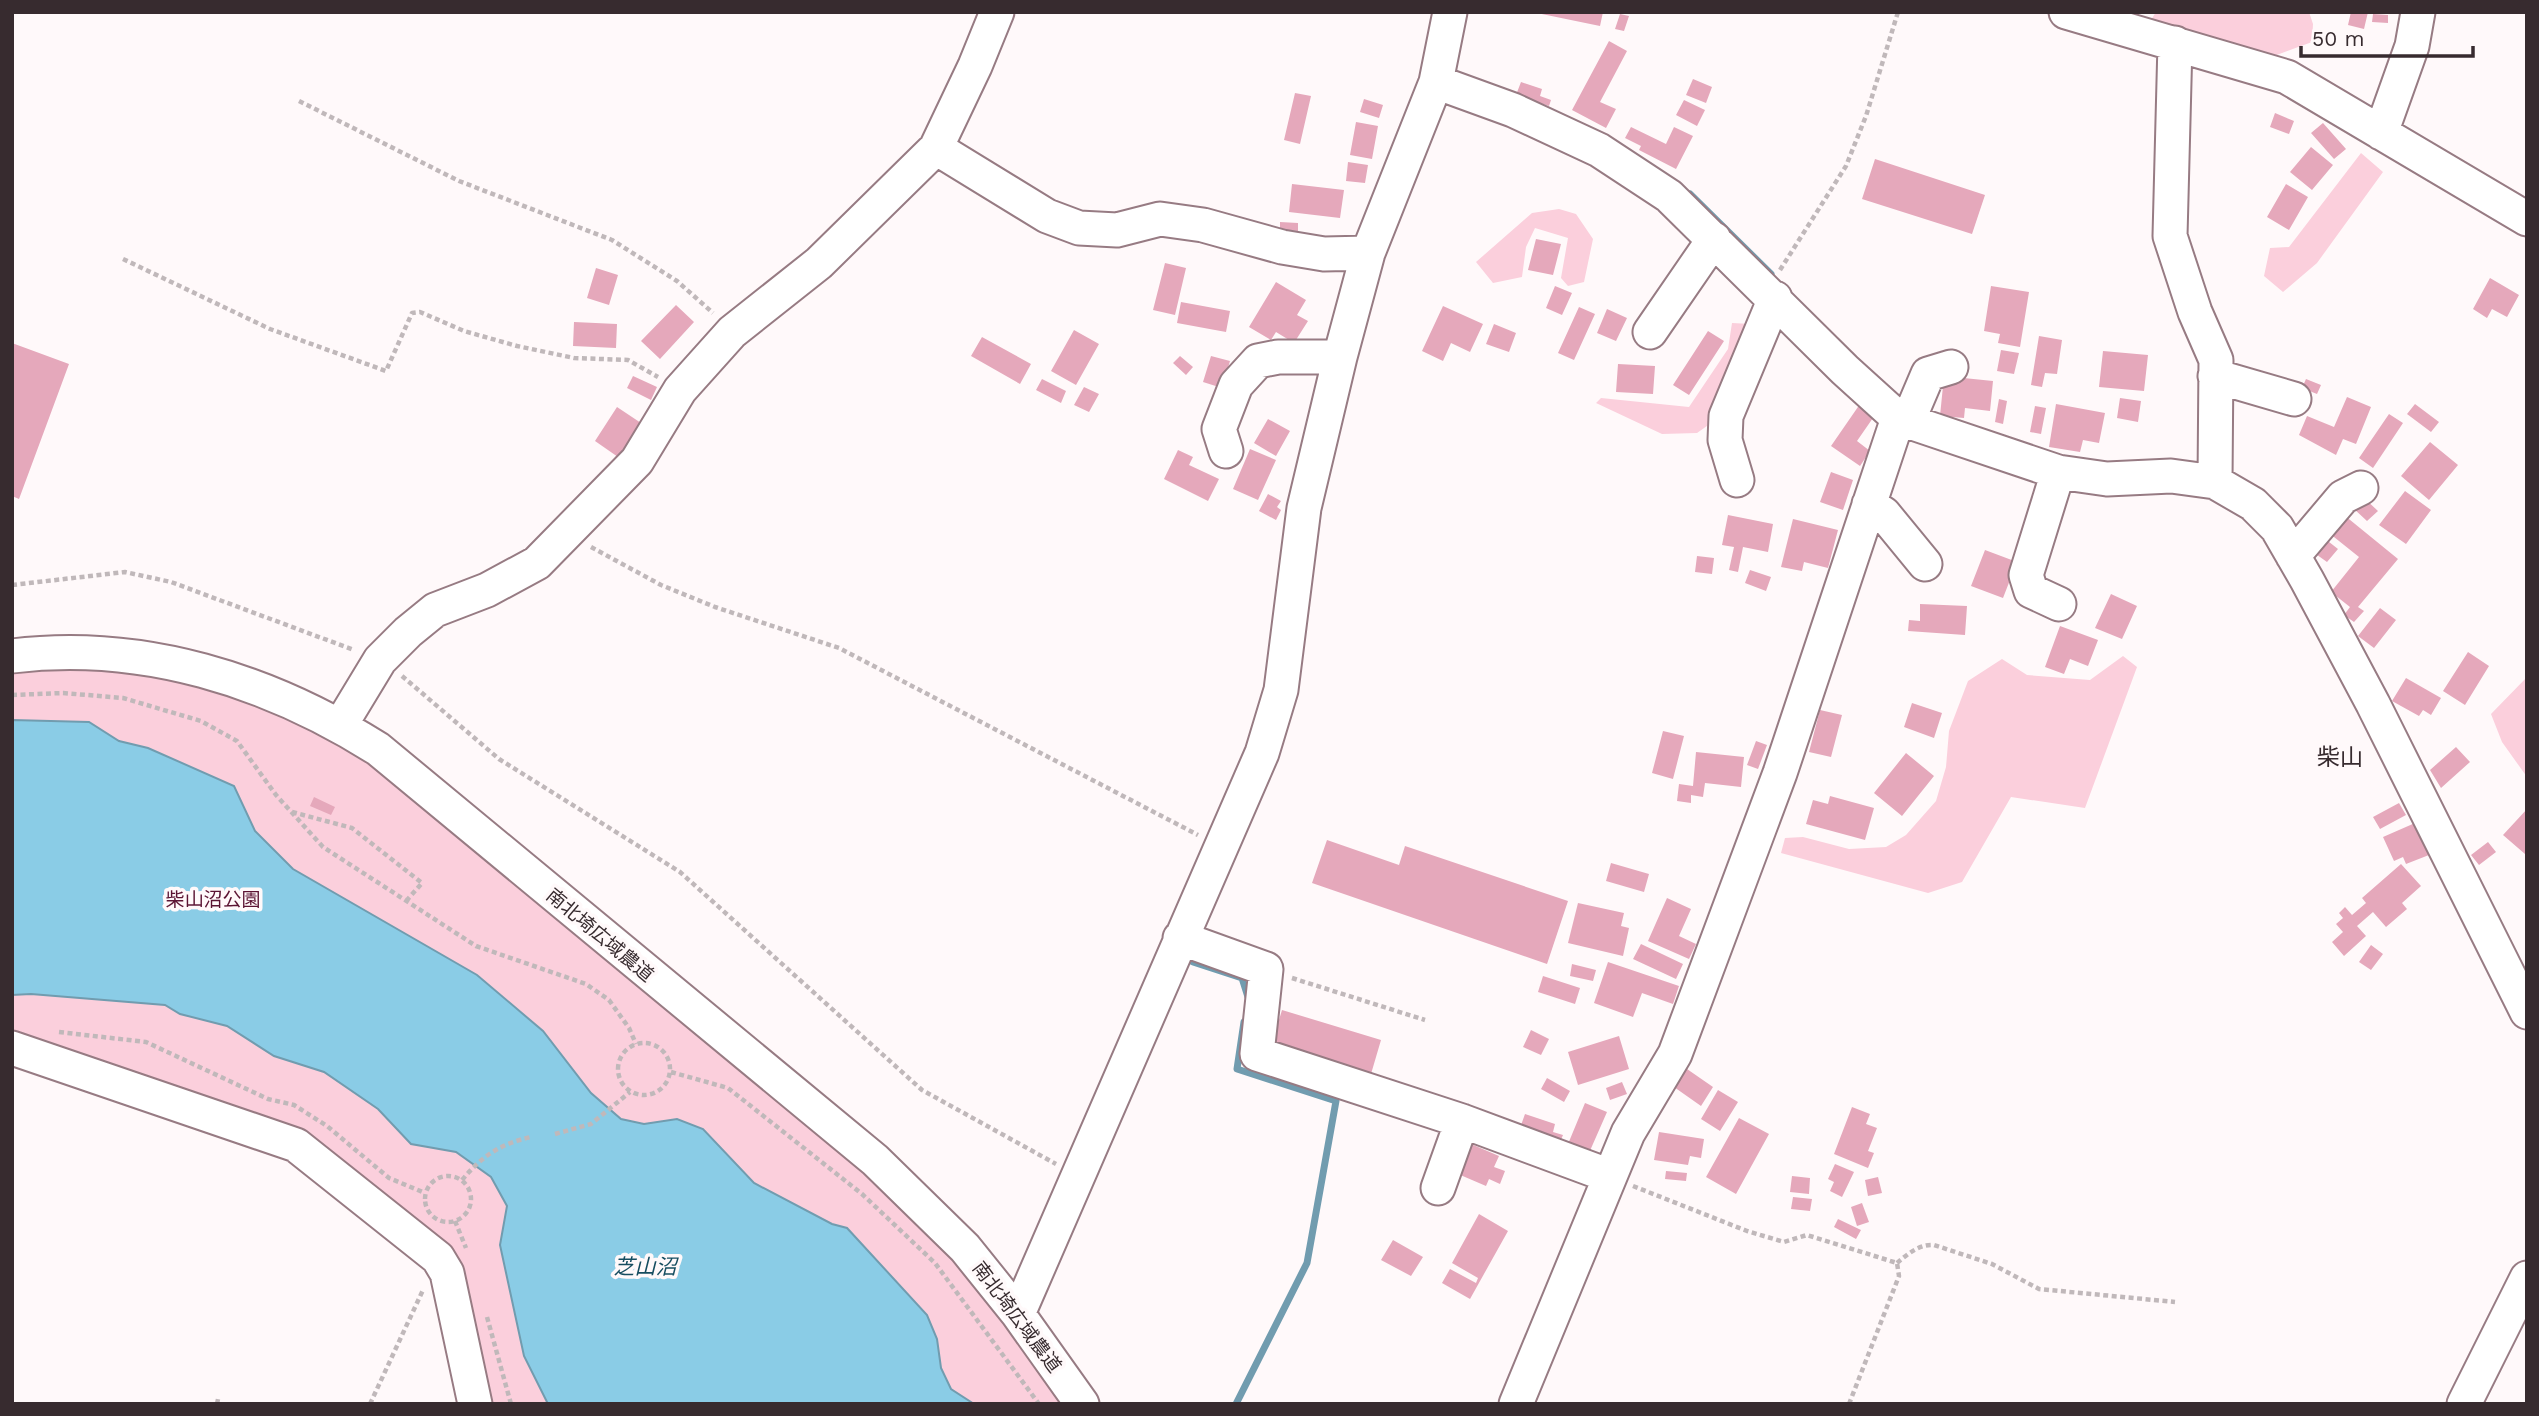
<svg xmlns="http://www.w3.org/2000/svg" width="2539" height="1416" viewBox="0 0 2539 1416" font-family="'Work Sans','Noto Sans JP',sans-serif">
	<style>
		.green { fill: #fbcfdc }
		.water { fill: #8acce6; stroke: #719caf; stroke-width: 2 }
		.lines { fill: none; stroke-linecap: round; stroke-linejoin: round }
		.stream { stroke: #719caf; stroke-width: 7 }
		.building { fill: #e5a8bb }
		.minor-casing { stroke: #977b83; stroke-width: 37 }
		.path { stroke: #c0b8ba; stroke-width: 4.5; stroke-dasharray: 5 3.5; stroke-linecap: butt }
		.minor { stroke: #fff; stroke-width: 33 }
		.labels { text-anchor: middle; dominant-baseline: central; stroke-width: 7; stroke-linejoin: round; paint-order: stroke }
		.park-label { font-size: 19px; fill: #5b1433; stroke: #fff9fa }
		.street-label { font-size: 19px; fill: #372b2f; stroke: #fff9fa }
		.water-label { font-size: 21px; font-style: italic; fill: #164d60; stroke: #fff9fa }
		.quarter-label { font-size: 23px; fill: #372b2f; stroke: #fff9fa }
	</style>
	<rect width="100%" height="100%" fill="#fff9fa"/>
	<path class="green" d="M2156,12H2309L2313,24L2312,42L2274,56L2151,20Z
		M2361,153L2383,172L2317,263L2283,292L2264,276L2270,248L2289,247Z
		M1559,209L1576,214L1593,239L1584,282L1568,286L1561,278L1568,238L1535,228L1526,247L1522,277L1493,283L1476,262L1532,213Z
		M1732,323L1751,324L1714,421L1697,433L1662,434L1596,403L1601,398L1689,407L1728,349Z
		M2123,656L2137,667L2085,808L2011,797L1962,882L1928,893L1781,853L1785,838L1803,837L1849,849L1886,847L1906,835L1936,801L1946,767L1949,731L1968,681L2002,659L2027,675L2090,680Z
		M12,668L127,669L187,677L278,710L362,758L468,842L920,1214L1067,1404H482L448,1254L308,1146L12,1040Z
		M2527,677V777L2502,742L2491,714Z"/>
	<path class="water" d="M12,720L89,722L119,741L148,748L234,786L255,831L293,869L477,975L543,1031L591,1093L621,1119L644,1124L677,1119L703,1129L754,1183L832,1224L847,1228L927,1315L937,1339L941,1368L951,1389L974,1404H548L524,1356L500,1245L507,1206L491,1177L456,1152L411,1144L378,1109L324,1072L274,1056L227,1026L180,1014L165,1005L31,994L12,995Z"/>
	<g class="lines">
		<path class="stream" d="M1690,194L1771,274
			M1196,952L1193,962L1242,978L1248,997
			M1236,1404L1307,1263L1336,1101L1237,1069L1244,1022"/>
	</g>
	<path class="building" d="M1532,12H1603L1600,26Z
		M2351,12H2368L2364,29L2348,25Z
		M1620,14L1629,16L1624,31L1615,29Z
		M2373,14L2388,15V23L2372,22Z
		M1609,41L1627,51L1600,102L1616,109L1606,128L1572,110Z
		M1693,79L1712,87L1706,103L1686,95Z
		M1521,82L1542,89L1540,96L1551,100L1549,106L1516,95Z
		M1295,93L1311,96L1300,144L1284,140Z
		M1364,99L1383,105L1379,118L1360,112Z
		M1684,100L1705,110L1697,126L1676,115Z
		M2275,113L2294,121L2289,134L2270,127Z
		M1356,122L1378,126L1372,159L1350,155Z
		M2323,123L2346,149L2334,159L2311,133Z
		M1631,127L1666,144L1674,127L1693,136L1676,169L1639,150L1641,146L1625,138Z
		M2311,147L2333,165L2312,190L2290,172Z
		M1875,159L1985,195L1972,234L1862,199Z
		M1348,162L1368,165L1365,183L1346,181Z
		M1292,184L1344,190L1340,218L1289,212Z
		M2286,184L2308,197L2289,230L2267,217Z
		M1280,222L1298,223V231L1280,230Z
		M1536,239L1561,244L1553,275L1528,270Z
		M1165,263L1186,268L1175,315L1153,310Z
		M596,268L618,275L609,305L587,298Z
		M2490,278L2519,295L2507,317L2492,309L2487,318L2473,309Z
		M1276,282L1306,300L1297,315L1308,321L1294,343L1276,332L1271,340L1249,327Z
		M1555,286L1572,293L1562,315L1546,308Z
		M1991,286L2029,292L2020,347L1998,343L2000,334L1984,331Z
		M1181,302L1230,311L1226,332L1177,323Z
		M676,305L694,322L660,359L641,341Z
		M1443,306L1483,324L1470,352L1451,343L1443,361L1422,351Z
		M1579,307L1595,314L1574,360L1558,353Z
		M1607,309L1627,318L1616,341L1597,333Z
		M574,322L617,324L616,348L573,346Z
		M1494,324L1516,333L1509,352L1486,344Z
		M1074,330L1099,344L1076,385L1051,371Z
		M1708,331L1724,341L1689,395L1673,385Z
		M2039,336L2062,340L2057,374L2045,373L2042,387L2031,385Z
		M982,337L1031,364L1020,384L971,356Z
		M12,343L69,364L19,499L12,496Z
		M2001,350L2019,353L2014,374L1997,371Z
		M2103,351L2148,355L2144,391L2099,387Z
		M1180,356L1193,367L1186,375L1173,363Z
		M1211,356L1230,361L1222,388L1203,382Z
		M1618,364L1655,366L1653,394L1616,392Z
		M633,376L657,387L651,400L627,388Z
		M1944,376L1993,381L1990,411L1965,408L1964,418L1940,416Z
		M1042,379L1066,391L1061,403L1036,390Z
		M2306,379L2321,385L2317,394L2302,388Z
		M1084,387L1099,394L1089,412L1074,405Z
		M2347,397L2371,407L2356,444L2343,439L2336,455L2299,435L2307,416L2334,427Z
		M2120,398L2141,401L2138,422L2117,418Z
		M1999,399L2007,401L2003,424L1995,422Z
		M1860,404L1875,415L1857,441L1870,451L1860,466L1831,446Z
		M2056,404L2105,413L2099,443L2083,440L2080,452L2049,447Z
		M2415,404L2439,422L2431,432L2407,414Z
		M2035,406L2046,408L2041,434L2030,432Z
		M617,407L641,423L618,457L595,441Z
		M2389,414L2403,423L2373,468L2359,458Z
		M1268,419L1290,431L1276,456L1254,443Z
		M2430,442L2458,465L2429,500L2401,476Z
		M1250,449L1276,460L1258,500L1233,489Z
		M1178,450L1193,457L1189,465L1219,479L1208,501L1164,479Z
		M1831,472L1853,480L1843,510L1820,502Z
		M2405,491L2431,510L2406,544L2379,525Z
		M1268,494L1281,501L1277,507L1281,510L1276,520L1259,511Z
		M2363,497L2378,511L2367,521L2353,508Z
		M1728,515L1773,524L1768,552L1743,547L1738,572L1729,570L1734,547L1722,545Z
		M2344,515L2398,559L2358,607L2364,611L2354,622L2344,615L2350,607L2331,592L2359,557L2329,533Z
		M1793,519L1838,530L1828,568L1804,562L1802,571L1781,567Z
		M2324,538L2338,549L2327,562L2313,552Z
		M1985,550L2017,562L2003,598L1971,586Z
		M1697,556L1714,558L1712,574L1695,572Z
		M1750,570L1771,577L1766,591L1745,583Z
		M2111,594L2137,606L2122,639L2095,628Z
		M1920,604L1967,606L1965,635L1908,631L1909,620L1920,621Z
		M2380,608L2396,620L2374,648L2358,636Z
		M2060,626L2098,640L2088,666L2070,659L2064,674L2045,667Z
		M2468,652L2489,666L2465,705L2443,691Z
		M2406,678L2441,698L2431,715L2423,710L2419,716L2392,701Z
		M1912,703L1942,713L1934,738L1904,727Z
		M1820,710L1842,715L1831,757L1809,752Z
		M1663,731L1684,736L1673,779L1652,773Z
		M1756,741L1767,745L1758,769L1747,765Z
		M2456,747L2470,762L2441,788L2430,770Z
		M1696,752L1744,757L1741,787L1705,783L1703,797L1691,795V803L1677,801L1679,784L1693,786Z
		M1906,753L1934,776L1902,816L1874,793Z
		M1830,796L1874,808L1865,840L1806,824L1813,800L1828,804Z
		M314,797L335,807L331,815L310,806Z
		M2399,803L2406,815L2380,829L2373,817Z
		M2527,809V852L2525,854L2503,835Z
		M2415,823L2429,855L2406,864L2403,857L2394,861L2383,837Z
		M1327,840L1399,865L1405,846L1568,901L1547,964L1312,883Z
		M2488,842L2496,852L2479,865L2471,855Z
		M1611,863L1649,874L1644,892L1606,881Z
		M2401,864L2421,886L2402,903L2407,909L2386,927L2373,912L2357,926L2366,936L2344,956L2332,942L2343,932L2336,924L2343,918L2339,913L2345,907L2352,915L2366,903L2362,898Z
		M1667,898L1691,909L1679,936L1696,944L1689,959L1648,941Z
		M1578,903L1624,913L1621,926L1629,928L1623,956L1568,943Z
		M1641,944L1683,964L1676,979L1633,959Z
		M2371,945L2383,954L2371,970L2359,962Z
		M1608,962L1679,986L1673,1004L1642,993L1633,1017L1594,1003Z
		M1572,964L1596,970L1593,981L1570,976Z
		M1543,976L1580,988L1575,1004L1538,992Z
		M1282,1010L1381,1040L1371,1074L1272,1043Z
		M1531,1030L1549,1039L1541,1055L1523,1047Z
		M1619,1036L1629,1069L1578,1085L1568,1052Z
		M1687,1069L1713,1087L1701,1106L1674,1087Z
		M1547,1078L1570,1091L1564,1102L1541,1089Z
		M1622,1082L1627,1094L1610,1100L1606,1088Z
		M1718,1090L1738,1102L1720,1131L1701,1119Z
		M1585,1103L1607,1112L1589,1153L1568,1144Z
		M1852,1107L1870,1114L1866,1124L1877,1128L1868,1151L1874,1153L1868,1168L1834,1154Z
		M1525,1114L1555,1124L1553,1132L1563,1135L1560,1142L1520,1128Z
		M1739,1118L1769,1134L1736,1194L1706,1177Z
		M1659,1132L1704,1139L1701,1158L1690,1156L1688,1165L1654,1160Z
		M1471,1144L1499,1156L1494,1167L1505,1171L1500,1184L1489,1179L1486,1186L1458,1174Z
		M1835,1164L1854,1172L1842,1197L1830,1191L1834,1182L1828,1179Z
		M1666,1171L1687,1173L1686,1181L1665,1179Z
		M1792,1176L1810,1178L1809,1194L1790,1192Z
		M1878,1177L1882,1193L1868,1196L1865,1180Z
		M1793,1197L1812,1199L1810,1211L1791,1209Z
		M1862,1203L1869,1222L1857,1226L1851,1207Z
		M1479,1214L1508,1231L1470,1299L1442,1283L1450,1269L1476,1283L1478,1278L1452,1263Z
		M1838,1219L1861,1230L1856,1239L1834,1227Z
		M1393,1240L1423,1257L1411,1276L1381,1260Z"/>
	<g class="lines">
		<defs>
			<path id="minor" d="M2066,12L2287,77L2527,219
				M2175,43L2170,236L2195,312L2216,360L2215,482
				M1436,82L1513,110L1599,150L1669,196L1845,370L1898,418L2058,472L2107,479L2171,476L2215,482L2253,504L2277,528L2307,580L2373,704L2527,1012
				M2381,133L2412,46L2418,12
				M936,148L1047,216L1079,228L1117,230L1160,219L1203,225L1282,247L1324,254L1368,253
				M1650,332L1714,239
				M2215,376L2294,399
				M1908,421L1928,374L1951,367
				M1226,451L1219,429L1236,385L1258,361L1278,357H1340
				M2058,472L2026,575L2031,591L2059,604
				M1737,480L1725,440L1726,416L1775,298
				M1869,504L1884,514L1925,564
				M2293,556L2343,497L2361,488
				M12,656C142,640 269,680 378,749L875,1160L965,1248L1018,1314L1082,1404
				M340,726L380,660L408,632L435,610L487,590L537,563L637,461L680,390L732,332L819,263L936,148L975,66L997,12
				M1180,938L1266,969L1257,1054L1462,1121L1610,1176
				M12,1048L296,1145L438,1258L447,1273L475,1404
				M1438,1188L1462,1121
				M1018,1314L1262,753L1281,690L1304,508L1340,357L1368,253L1436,82L1450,12
				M1516,1404L1628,1133L1675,1054L1780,773L1898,418
				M2464,1404L2527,1278"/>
		</defs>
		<use href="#minor" class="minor-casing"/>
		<path class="path" d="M299,101L459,181L612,240L677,281L713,313
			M123,259L270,329L386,371L412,313L420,312L464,331L517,346L574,358L628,360L658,377
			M1780,270L1846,166L1866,116L1898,12
			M591,547L661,585L715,607L839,648L1198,835
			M12,585L125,572L171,582L354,650
			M402,676L499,759L680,872L922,1090L1056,1164
			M12,695L63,693L123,698L201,721L237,741L276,795L323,847L476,946L586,984L609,1000L629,1028L636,1044
			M292,812L352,828L422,883L407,900
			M1292,978L1425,1020
			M59,1032L146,1042L268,1099L294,1105L327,1126L389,1178L425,1193
			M618 1069a26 26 0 1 1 52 0a26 26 0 1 1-52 0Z
			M671,1072L728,1088L862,1194L935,1263L1039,1404
			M555,1134L591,1124L630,1092
			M425 1199a23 23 0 1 1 46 0a23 23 0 1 1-46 0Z
			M462,1180C482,1156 500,1144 531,1137
			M1633,1186L1747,1231L1784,1242L1807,1235L1897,1263L1899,1276L1849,1404
			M455,1221L466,1248
			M1897,1263C1908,1254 1919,1244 1934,1245L1992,1264L2039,1289L2175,1302
			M487,1317L511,1404
			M217,1404L218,1399
			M370,1404L423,1290"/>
		<use href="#minor" class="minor"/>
	</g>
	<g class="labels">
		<g class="park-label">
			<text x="213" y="899">柴山沼公園</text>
		</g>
		<g class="street-label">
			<text transform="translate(600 935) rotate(40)">南北埼広域農道</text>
			<text transform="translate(1017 1317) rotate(53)">南北埼広域農道</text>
		</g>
		<g class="water-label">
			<text x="645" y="1266">芝山沼</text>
		</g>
		<g class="quarter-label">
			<text x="2340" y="757">柴山</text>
		</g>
	</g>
	<rect width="2539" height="1416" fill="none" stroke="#372b2f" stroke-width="28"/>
	<path d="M2301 46v10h172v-10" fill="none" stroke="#372b2f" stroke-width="3.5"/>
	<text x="2312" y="46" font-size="21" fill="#372b2f" stroke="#fff9fa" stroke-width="5" paint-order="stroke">50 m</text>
</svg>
